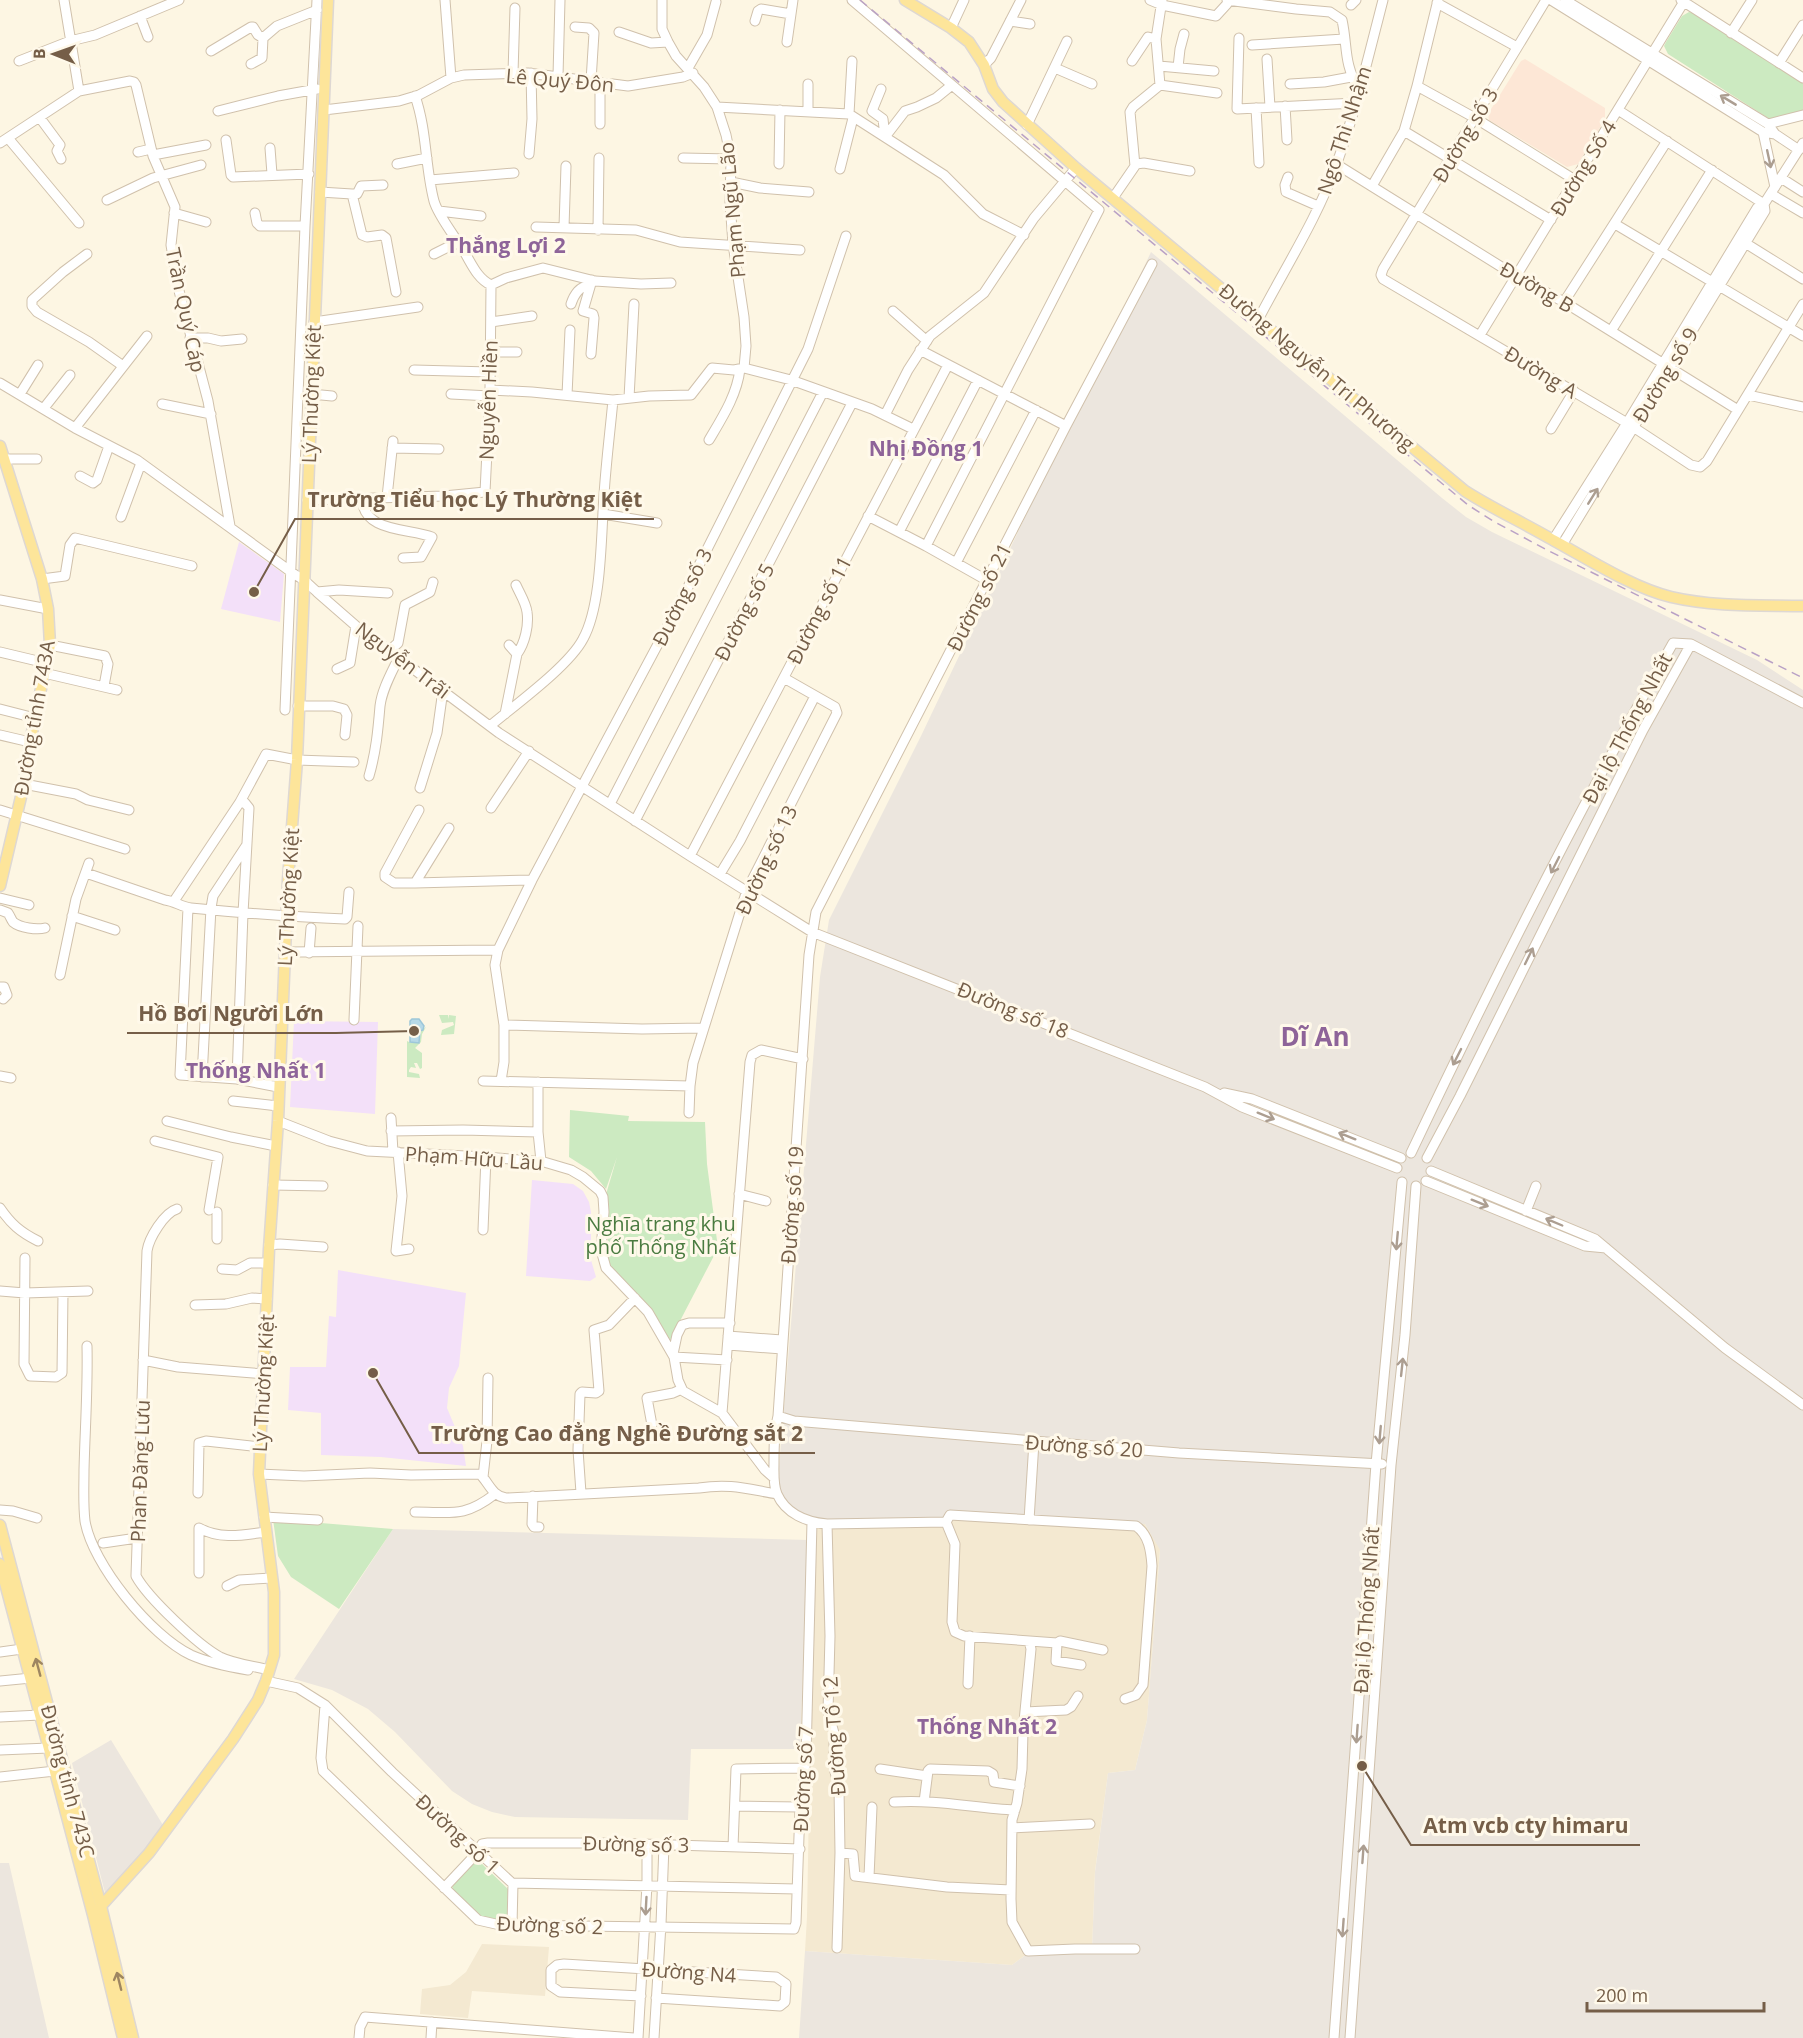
<svg xmlns="http://www.w3.org/2000/svg" width="1803" height="2038" viewBox="0 0 1803 2038" font-family="'Open Sans',sans-serif">
	<style>
		.residential { fill: #f4e9d1 }
		.commercial { fill: #fde7d6 }
		.industrial { fill: #ece6de }
		.education { fill: #f3e0f9 }
		.green { fill: #cceac1 }
		.water { fill: #b7d9e7; stroke: #9dc7d9; stroke-width: 1.5 }
		.lines { fill: none; stroke-linecap: round; stroke-linejoin: round }
		.minor-casing { stroke: #d0c1ac; stroke-width: 11 }
		.major-casing { stroke: #ded8d3; stroke-width: 13 }
		.minor { stroke: #fff; stroke-width: 9 }
		.major { stroke: #fde59a; stroke-width: 10 }
		.rail { stroke: #baa2c6; stroke-width: 1.5; stroke-dasharray: 9 6; stroke-linecap: butt }
		.oneway { stroke: #ac9e91 }
		.oneway2 { stroke: #9e8661 }
		.labels { text-anchor: middle; dominant-baseline: central; stroke-width: 6; stroke-linejoin: round; paint-order: stroke }
		.street-label { font-size: 20px; fill: #755e48; stroke: #fff9ea }
		.park-label { font-size: 20px; fill: #4a7b40; stroke: #fff9ea }
		.neighbourhood-label { font-size: 21px; font-weight: bold; fill: #8e6499; stroke: #fff9ea }
		.district-label { font-size: 26px; font-weight: bold; fill: #8e6499; stroke: #fff9ea }
		.leader { fill: none; stroke: #755e48; stroke-width: 2 }
		.callout-dot { fill: #755e48; stroke: #fff9ea; stroke-width: 2 }
		.callout-label { font-size: 21px; text-anchor: middle; font-weight: bold; fill: #755e48; stroke: #fff9ea; stroke-width: 6; stroke-linejoin: round; paint-order: stroke }
	</style>
	<rect width="100%" height="100%" fill="#fdf6e3"/>
	<path class="residential" d="M964,1518L1145,1524L1160,1549L1147,1720L1135,1770L1108,1773L1095,1871L1092,1950L1027,1954L1012,1965L805,1951L807,1917L814,1520L917,1526Z
		M482,1944L549,1947L545,1996L472,1991L468,2018L420,2014L422,1989L450,1985L466,1972Z"/>
	<path class="commercial" d="M1525,59L1605,108V119L1578,164L1567,167L1489,120L1488,114L1521,61Z"/>
	<path class="industrial" d="M1151,252L1442,498L1466,517L1492,532L1757,660L1803,690V2038H799L805,1951L1012,1965L1027,1954L1092,1950L1095,1872L1108,1773L1135,1770L1147,1720L1160,1550L1145,1524L964,1518L917,1526L814,1520L798,1515L777,1491L820,977L829,920L921,736Z
		M393,1529L808,1540L800,1749H691L688,1820L515,1817L492,1812L472,1804L452,1791L395,1732L368,1709L332,1690L294,1679Z
		M111,1740L166,1830L105,1893L72,1763Z
		M0,1863H9L49,2038H0Z"/>
	<path class="education" d="M239,542L284,574L280,622L221,609Z
		M294,1021L378,1022L375,1114L290,1107Z
		M532,1180L573,1184L583,1191L589,1202L591,1212V1260L596,1277L590,1281L526,1276Z
		M338,1270L466,1293L459,1366L449,1388L447,1408L463,1446L466,1466L381,1457L321,1455V1413L288,1410L290,1367H326L329,1316L336,1317Z"/>
	<path class="green" d="M1689,12L1693,13L1803,83V110L1772,119L1768,118L1668,54L1664,46L1666,42L1682,16Z
		M439,1015H448L449,1019V1015L456,1016L454,1034L441,1035L442,1030L454,1025L453,1022L442,1023Z
		M426,1027L422,1034L421,1042L415,1048L422,1053V1068L420,1069L417,1063H414L416,1068L411,1067L409,1070V1072L419,1074L420,1078L407,1077V1041L411,1043H419L421,1031Z
		M570,1110L629,1116L628,1121L705,1122L707,1164L718,1248L669,1342L608,1262L607,1191L617,1157L606,1189L591,1171L569,1157Z
		M273,1519L393,1529L339,1609L291,1577L278,1556Z
		M475,1862L481,1863L508,1889L507,1917L502,1921L480,1918L453,1892L452,1884Z"/>
	<path class="water" d="M412,1019H419L424,1026L423,1030L420,1031L419,1043L410,1042V1021Z"/>
	<g class="lines">
		<defs>
			<path id="minor" d="M445,0L451,78
				M662,0V29L668,42L676,56L704,87L717,107L726,135L731,159L730,202L733,244L744,317L746,346L744,368
				M852,0L1099,210L926,546
				M1150,0L1162,5L1216,16L1227,4
				M1227,0L1296,9L1330,12L1342,20C1348,48 1343,62 1359,90
				M1546,0L1383,269L1381,275L1383,279L1627,423L1691,465L1700,467L1707,461L1803,304
				M1551,0L1763,132L1775,134
				M1565,0L1768,124L1775,134L1799,150
				M1681,0L1803,78
				M1437,3L1517,47
				M1351,5L1356,0
				M140,16L148,37
				M755,21L758,11L761,9L791,14
				M1010,21L1030,24
				M575,27L589,28L594,33L591,81
				M951,28L964,0
				M619,32L651,43L668,42
				M1731,33L1752,0
				M1239,38L1237,109L1356,103
				M787,42L793,0
				M1252,45L1344,39
				M211,51L251,27H253L258,35L263,38
				M1267,59L1270,107
				M19,61L70,41L95,35L179,0
				M1132,61L1148,37L1156,39
				M1779,63L1803,25
				M251,64L262,58L263,38L277,26L317,10
				M984,65L991,58L1021,0
				M1159,66L1214,71
				M1178,67L1180,49L1184,34
				M688,68L707,35L716,2
				M1055,68L1092,84
				M513,73L515,8
				M558,76L560,0
				M1290,84L1324,82L1351,77
				M1160,85L1217,93
				M1417,86L1475,118L1575,180
				M881,89L872,111L883,119L885,137
				M79,91L130,81L134,82L136,85L153,156L175,207L171,245L178,287L208,401L230,526
				M415,96C427,130 425,167 434,201C438,216 457,239 465,253C472,265 478,279 491,285
				M1285,106L1287,140
				M717,107L849,114L944,175L983,214L1024,235
				M1256,108L1259,163
				M324,110L399,101L419,95L451,78L464,75L528,73L628,86L683,77L693,73
				M1618,110L1764,204
				M218,111L278,96L317,89
				M808,112V84
				M849,114L852,61
				M40,118L60,145L57,151L61,159
				M600,124V82
				M1768,124L1803,115
				M1027,125L1067,41
				M1404,131L1551,220
				M1763,132L1775,187
				M885,137L905,111L917,107L936,98L952,85
				M8,138L79,223
				M226,140L231,175L233,177L309,174
				M0,143L79,91L64,0
				M270,148L272,174
				M138,152L151,149
				M529,154L532,119L531,73
				M153,155L206,145
				M683,158L731,159
				M397,164L427,158
				M779,164L780,110
				M1136,164L1144,163L1190,171
				M1336,164L1516,276L1564,302L1738,410
				M840,169L853,118
				M1288,177L1285,185L1286,192L1318,206
				M1781,178L1803,192
				M430,180L514,173
				M731,182L760,188L809,192
				M1372,186L1404,131L1417,86L1438,0
				M320,192L352,194
				M352,194L362,235L367,237L382,235L386,238L396,292
				M352,194H357L361,186L383,185
				M1771,194L1803,213
				M1113,198L1135,166L1130,112L1133,107L1160,85L1156,39L1162,0
				M107,200L153,178L201,165
				M439,211L481,216
				M174,213L206,222
				M255,213L257,223L260,226H305
				M1615,224L1803,336
				M536,227L636,230L680,242L800,250
				M564,227L566,166
				M598,230L599,158
				M1742,241L1803,279
				M87,254L63,272L32,300V306L37,312L89,342L123,366
				M434,254L458,242
				M491,285L506,278L543,268L595,281L641,284L671,283
				M1564,302L1667,141
				M571,304C574,295 580,285 590,286
				M893,311L927,341
				M1259,318C1285,268 1318,217 1337,163C1356,110 1369,54 1383,0
				M314,322L418,307
				M491,322L532,316
				M1611,331L1712,170
				M1480,335L1685,0
				M190,338H208L221,341L242,339
				M920,350L1066,426
				M490,352H517
				M591,354L594,318L593,314L583,311L592,280
				M414,370L490,372
				M0,383L75,428L137,460L294,574L304,580L317,592L356,626L499,733L690,856L812,932L1205,1087L1242,1107L1397,1168
				M490,390L532,392L613,400L649,396L691,395L712,368L734,370L744,368L791,380L872,409L913,429
				M20,394L38,365
				M311,394L332,396
				M451,394L490,396
				M567,395L570,330
				M1748,395L1803,407
				M629,398L634,304
				M162,404L211,414
				M44,408L70,375
				M885,415L908,370L930,336L984,293L1034,218L1076,168
				M75,428L147,336
				M1551,429L1574,391
				M709,440C722,418 737,395 740,369
				M392,448L439,449
				M4,459H37
				M80,476L93,483L97,480L109,446
				M387,497L393,441
				M362,498C363,533 409,528 432,537L421,557L403,558
				M307,500L444,496L485,492L490,390L491,285
				M603,514L657,523
				M868,516L926,546L988,581
				M121,517L141,463
				M899,532L978,380
				M1553,540L1627,423L1757,208L1764,204L1803,143
				M1562,545L1765,211L1764,204
				M956,563L1036,410
				M42,579L65,576L70,545L75,538L192,566
				M317,592L339,590L388,593
				M0,600L48,609
				M50,645L105,656L108,664L104,686
				M509,645L517,654
				M390,650L398,643L405,605L430,592L433,582
				M0,652L46,663
				M337,669L350,663L356,626
				M44,673L117,690
				M298,706H333L344,709L347,715L345,735
				M0,709L35,718
				M285,710L305,226L317,0
				M505,714L517,654C525,643 529,625 527,612C526,603 520,594 516,585
				M490,726C515,705 569,666 583,639C602,605 601,535 604,495C606,463 610,432 613,400
				M0,735L30,742
				M369,776C376,752 378,730 380,706C382,689 392,672 399,657
				M24,784L76,794L88,800L129,810
				M420,788L437,733L443,690
				M240,802L266,754L297,760L354,762
				M610,804L823,392
				M491,808L529,751
				M0,810L125,849
				M419,810L385,873V877L394,883H415L532,880
				M635,821L852,403
				M690,856L948,365
				M86,873L165,900C174,901 182,907 191,908C242,913 293,917 345,919L347,917L349,892
				M720,874L740,841L815,696
				M415,883L449,828
				M0,898L29,905
				M174,901L240,802L245,803L249,808L243,913L237,1079
				M188,908L180,1075L237,1079L278,1087
				M0,910L8,913C10,916 11,919 13,922C20,928 37,930 45,928
				M72,916L115,930
				M285,952L498,950
				M309,953L311,928
				M60,975L76,899L89,863
				M0,987H4L7,995L3,999
				M354,1020L358,926
				M504,1025L642,1029L703,1028
				M0,1076L11,1078
				M202,1077L211,908L213,896L246,846
				M483,1081L690,1086
				M501,1081L504,1062V1025L495,965L498,950L532,880L681,601L808,349L846,236
				M538,1082V1132L541,1161
				M1224,1093L1252,1099L1401,1158
				M233,1101L278,1106
				M689,1113L690,1086L693,1063L747,890L837,713L835,707L784,678
				M391,1118L393,1152
				M167,1121L231,1137L276,1146
				M278,1121L329,1141L367,1151L486,1157L544,1162L571,1170L583,1177L600,1191L603,1197L604,1212L601,1250L606,1268L648,1312L674,1357L678,1380L683,1391L722,1413L765,1470L774,1478
				M391,1131L463,1130L538,1132
				M155,1141L218,1157L209,1210
				M398,1152L402,1196L396,1251L409,1249
				M1411,1153C1493,980 1579,809 1673,643L1691,644L1803,703
				M1427,1158L1460,1096L1643,730L1691,644
				M1431,1171L1595,1239L1725,1348L1803,1405
				M1426,1181L1585,1246L1606,1248
				M273,1185L323,1186
				M739,1194L766,1201
				M0,1208C11,1224 20,1232 38,1241
				M177,1209C164,1213 149,1238 147,1251L136,1576C148,1598 198,1645 220,1657C234,1664 254,1666 269,1670
				M1526,1211L1536,1186
				M483,1230L486,1157
				M217,1239V1212
				M269,1245L280,1244L323,1247
				M25,1258L24,1364L30,1376L56,1377L62,1373L63,1293
				M222,1269L237,1270L250,1263H268
				M0,1291L25,1293L88,1291
				M195,1305L226,1304L252,1298L267,1299
				M728,1336L782,1340
				M728,1345L782,1349
				M87,1346C88,1387 85,1429 84,1470C84,1487 83,1504 85,1521C92,1564 151,1636 191,1655C209,1663 229,1667 248,1670
				M673,1354L677,1335L682,1325L689,1323H730
				M674,1357L727,1360
				M143,1360L178,1367L264,1374
				M722,1413L750,1062L752,1055L761,1050L803,1059
				M778,1416L794,1421L1179,1453L1382,1464
				M652,1425L647,1398L673,1393L682,1389
				M259,1474L304,1476L370,1473L411,1475L480,1474C489,1483 492,1496 506,1498L699,1488C730,1483 747,1489 777,1494
				M483,1477L487,1441L488,1378
				M198,1493L199,1443L206,1441L260,1447
				M581,1493L578,1450L580,1394L582,1392L596,1393L599,1391L594,1330L609,1325L635,1298
				M533,1496L532,1524L534,1527H539
				M0,1510L13,1511L37,1518
				M415,1512C452,1512 464,1518 495,1494
				M264,1517L318,1520
				M1029,1520L1034,1442
				M946,1522L950,1515L1136,1526C1149,1535 1151,1551 1152,1566L1143,1685L1136,1695L1125,1699
				M827,1524L830,1636L828,1712L834,1733V1768L839,1787L840,1853L837,1948
				M103,1543L137,1538
				M199,1573V1528C221,1540 243,1535 266,1532
				M227,1586L239,1580L272,1578
				M1029,1641L1031,1649L1023,1732L1022,1769L1017,1803L1012,1820L1011,1899L1012,1922L1028,1951L1075,1949H1135
				M1057,1643L1056,1661L1081,1665
				M1103,1650L1060,1641L1057,1643L964,1636L955,1632L952,1622L955,1544L946,1522L827,1524C807,1522 786,1514 777,1494C773,1485 774,1472 774,1462C774,1446 774,1431 778,1416L809,955L816,912L1066,426L1152,264
				M0,1652L22,1649
				M0,1681L31,1678
				M266,1681L298,1688L325,1705L392,1772L512,1883L797,1889
				M968,1684L970,1636
				M325,1705L321,1758L323,1771L478,1920L500,1925L794,1929L796,1923L800,1807L802,1801L806,1756L812,1522
				M1025,1712L1066,1710L1071,1707L1078,1696
				M0,1717L40,1715
				M0,1750L49,1748
				M880,1769L927,1776
				M0,1777L55,1771
				M894,1802C934,1799 975,1808 1015,1810
				M924,1802L928,1771L930,1769L988,1771L993,1774L994,1782L1020,1786
				M735,1806L800,1807
				M1012,1828L1090,1824
				M733,1847L736,1769L804,1768
				M840,1853L853,1854L855,1876L947,1887L1011,1890
				M869,1877L872,1807
				M444,1888L477,1853L482,1844L488,1843H609L800,1849
				M512,1926L513,1883
				M641,1996L560,1992L551,1986V1970L557,1965L564,1964L776,1977L786,1984L785,2002L780,2006L656,1998
				M359,2038L360,2027L365,2017L634,2038
				M431,2038L432,2022
				M638,2038L647,1885V1844
				M654,2038L661,1924L664,1845
				M1334,2038L1376,1464L1402,1182
				M1350,2038L1391,1465L1405,1335L1416,1186"/>
			<path id="major" d="M905,0L951,28L969,42L984,65L993,89L1003,102L1076,168L1465,491C1493,509 1524,523 1553,540C1588,559 1633,588 1671,597C1714,607 1759,605 1803,606
				M0,446L42,579L48,609L50,645L30,742L24,784L0,886
				M0,1525L101,1906L133,2038
				M0,1564L93,1915L123,2038
				M93,1915L149,1853L233,1739L258,1700L266,1681L274,1655V1592L259,1474L269,1249L278,1121L288,880L297,760L328,0"/>
		</defs>
		<use href="#minor" class="minor-casing"/>
		<use href="#major" class="major-casing"/>
		<use href="#minor" class="minor"/>
		<use href="#major" class="major"/>
		<path class="rail" d="M860,0L1468,505L1493,521L1547,550L1803,678"/>
	</g>
	<defs><path id="oneway-shaft" d="M-6 0H5M1.5-3L5.5 0L1.5 3" fill="none" stroke-width="1.6" stroke-linecap="round" stroke-linejoin="round" transform="scale(1.5)"/></defs>
	<g class="oneway">
		<use href="#oneway-shaft" transform="translate(1728 100) rotate(-149)"/>
		<use href="#oneway-shaft" transform="translate(1769 159) rotate(78)"/>
		<use href="#oneway-shaft" transform="translate(1593 496) rotate(-58)"/>
		<use href="#oneway-shaft" transform="translate(1555 865) rotate(117)"/>
		<use href="#oneway-shaft" transform="translate(1529 956) rotate(-64)"/>
		<use href="#oneway-shaft" transform="translate(1457 1057) rotate(117)"/>
		<use href="#oneway-shaft" transform="translate(1266 1116) rotate(22)"/>
		<use href="#oneway-shaft" transform="translate(1347 1136) rotate(-158)"/>
		<use href="#oneway-shaft" transform="translate(1480 1203) rotate(22)"/>
		<use href="#oneway-shaft" transform="translate(1554 1222) rotate(-157)"/>
		<use href="#oneway-shaft" transform="translate(1397 1241) rotate(95)"/>
		<use href="#oneway-shaft" transform="translate(1402 1367) rotate(-84)"/>
		<use href="#oneway-shaft" transform="translate(1380 1435) rotate(95)"/>
		<use href="#oneway-shaft" transform="translate(1357 1734) rotate(94)"/>
		<use href="#oneway-shaft" transform="translate(1363 1854) rotate(-86)"/>
		<use href="#oneway-shaft" transform="translate(646 1906) rotate(93)"/>
		<use href="#oneway-shaft" transform="translate(1343 1928) rotate(94)"/>
	</g>
	<g class="oneway2">
		<use href="#oneway-shaft" transform="translate(38 1667) rotate(-105)"/>
		<use href="#oneway-shaft" transform="translate(119 1981) rotate(-104)"/>
	</g>
	<g class="labels">
		<g class="street-label">
			<text transform="translate(560 80) rotate(5)">Lê Quý Đôn</text>
			<text transform="translate(1344 130) rotate(-72)">Ngô Thì Nhậm</text>
			<text transform="translate(1465 135) rotate(-59)">Đường số 3</text>
			<text transform="translate(1583 168) rotate(-59)">Đường Số 4</text>
			<text transform="translate(732 210) rotate(-95)">Phạm Ngũ Lão</text>
			<text transform="translate(1537 287) rotate(30)">Đường B</text>
			<text transform="translate(186 310) rotate(78)">Trần Quý Cáp</text>
			<text transform="translate(1317 367) rotate(40)">Đường Nguyễn Tri Phương</text>
			<text transform="translate(1541 372) rotate(31)">Đường A</text>
			<text transform="translate(1665 375) rotate(-59)">Đường số 9</text>
			<text transform="translate(311 394) rotate(-88)">Lý Thường Kiệt</text>
			<text transform="translate(488 400) rotate(-88)">Nguyễn Hiền</text>
			<text transform="translate(682 597) rotate(-63)">Đường số 3</text>
			<text transform="translate(979 597) rotate(-63)">Đường số 21</text>
			<text transform="translate(819 610) rotate(-63)">Đường số 11</text>
			<text transform="translate(744 612) rotate(-63)">Đường số 5</text>
			<text transform="translate(403 660) rotate(37)">Nguyễn Trãi</text>
			<text transform="translate(34 718) rotate(-80)">Đường tỉnh 743A</text>
			<text transform="translate(1627 728) rotate(-62)">Đại lộ Thống Nhất</text>
			<text transform="translate(766 860) rotate(-65)">Đường số 13</text>
			<text transform="translate(288 897) rotate(-87)">Lý Thường Kiệt</text>
			<text transform="translate(1013 1010) rotate(22)">Đường số 18</text>
			<text transform="translate(474 1158) rotate(4)">Phạm Hữu Lầu</text>
			<text transform="translate(792 1205) rotate(-86)">Đường số 19</text>
			<text transform="translate(263 1383) rotate(-87)">Lý Thường Kiệt</text>
			<text transform="translate(1084 1446) rotate(4)">Đường số 20</text>
			<text transform="translate(140 1471) rotate(-88)">Phan Đăng Lưu</text>
			<text transform="translate(1366 1610) rotate(-86)">Đại lộ Thống Nhất</text>
			<text transform="translate(834 1736) rotate(-94)">Đường Tổ 12</text>
			<text transform="translate(803 1779) rotate(-87)">Đường số 7</text>
			<text transform="translate(68 1781) rotate(75)">Đường tỉnh 743C</text>
			<text transform="translate(458 1834) rotate(43)">Đường số 1</text>
			<text transform="translate(636 1844) rotate(1)">Đường số 3</text>
			<text transform="translate(550 1925) rotate(2)">Đường số 2</text>
			<text transform="translate(689 1972) rotate(4)">Đường N4</text>
		</g>
		<g class="park-label">
			<text x="661" y="1223">Nghĩa trang khu<tspan x="661" dy="23">phố Thống Nhất</tspan></text>
		</g>
		<g class="neighbourhood-label">
			<text x="506" y="245">Thắng Lợi 2</text>
			<text x="926" y="448">Nhị Đồng 1</text>
			<text x="256" y="1070">Thống Nhất 1</text>
			<text x="987" y="1726">Thống Nhất 2</text>
		</g>
		<g class="district-label">
			<text x="1315" y="1036">Dĩ An</text>
		</g>
	</g>
	<path class="leader" d="M254 592L295 519H654M414 1031L336 1033H127M373 1373L419 1453H815M1362 1766L1411 1845H1640"/>
	<g class="callout-dot">
		<circle cx="254" cy="592" r="6"/>
		<circle cx="414" cy="1031" r="6"/>
		<circle cx="373" cy="1373" r="6"/>
		<circle cx="1362" cy="1766" r="6"/>
	</g>
	<g class="callout-label">
		<text x="475" y="507">Trường Tiểu học Lý Thường Kiệt</text>
		<text x="231" y="1021">Hồ Bơi Người Lớn</text>
		<text x="617" y="1441">Trường Cao đẳng Nghề Đường sắt 2</text>
		<text x="1526" y="1833">Atm vcb cty himaru</text>
	</g>
	<g transform="translate(54 54) rotate(271)" stroke="#fff9ea" stroke-width="4.5" paint-order="stroke">
	<path d="M0-4.5L10 22L0 15L-10 22Z" fill="#755e48"/>
	<text y="-9" font-size="16" font-weight="bold" text-anchor="middle" fill="#755e48">B</text>
	</g>
	<path d="M1587 2002v9h177v-9" fill="none" stroke="#755e48" stroke-width="3"/>
	<text x="1596" y="2002" font-size="18" fill="#755e48" stroke="#fff9ea" stroke-width="4.5" paint-order="stroke">200 m</text>
</svg>
